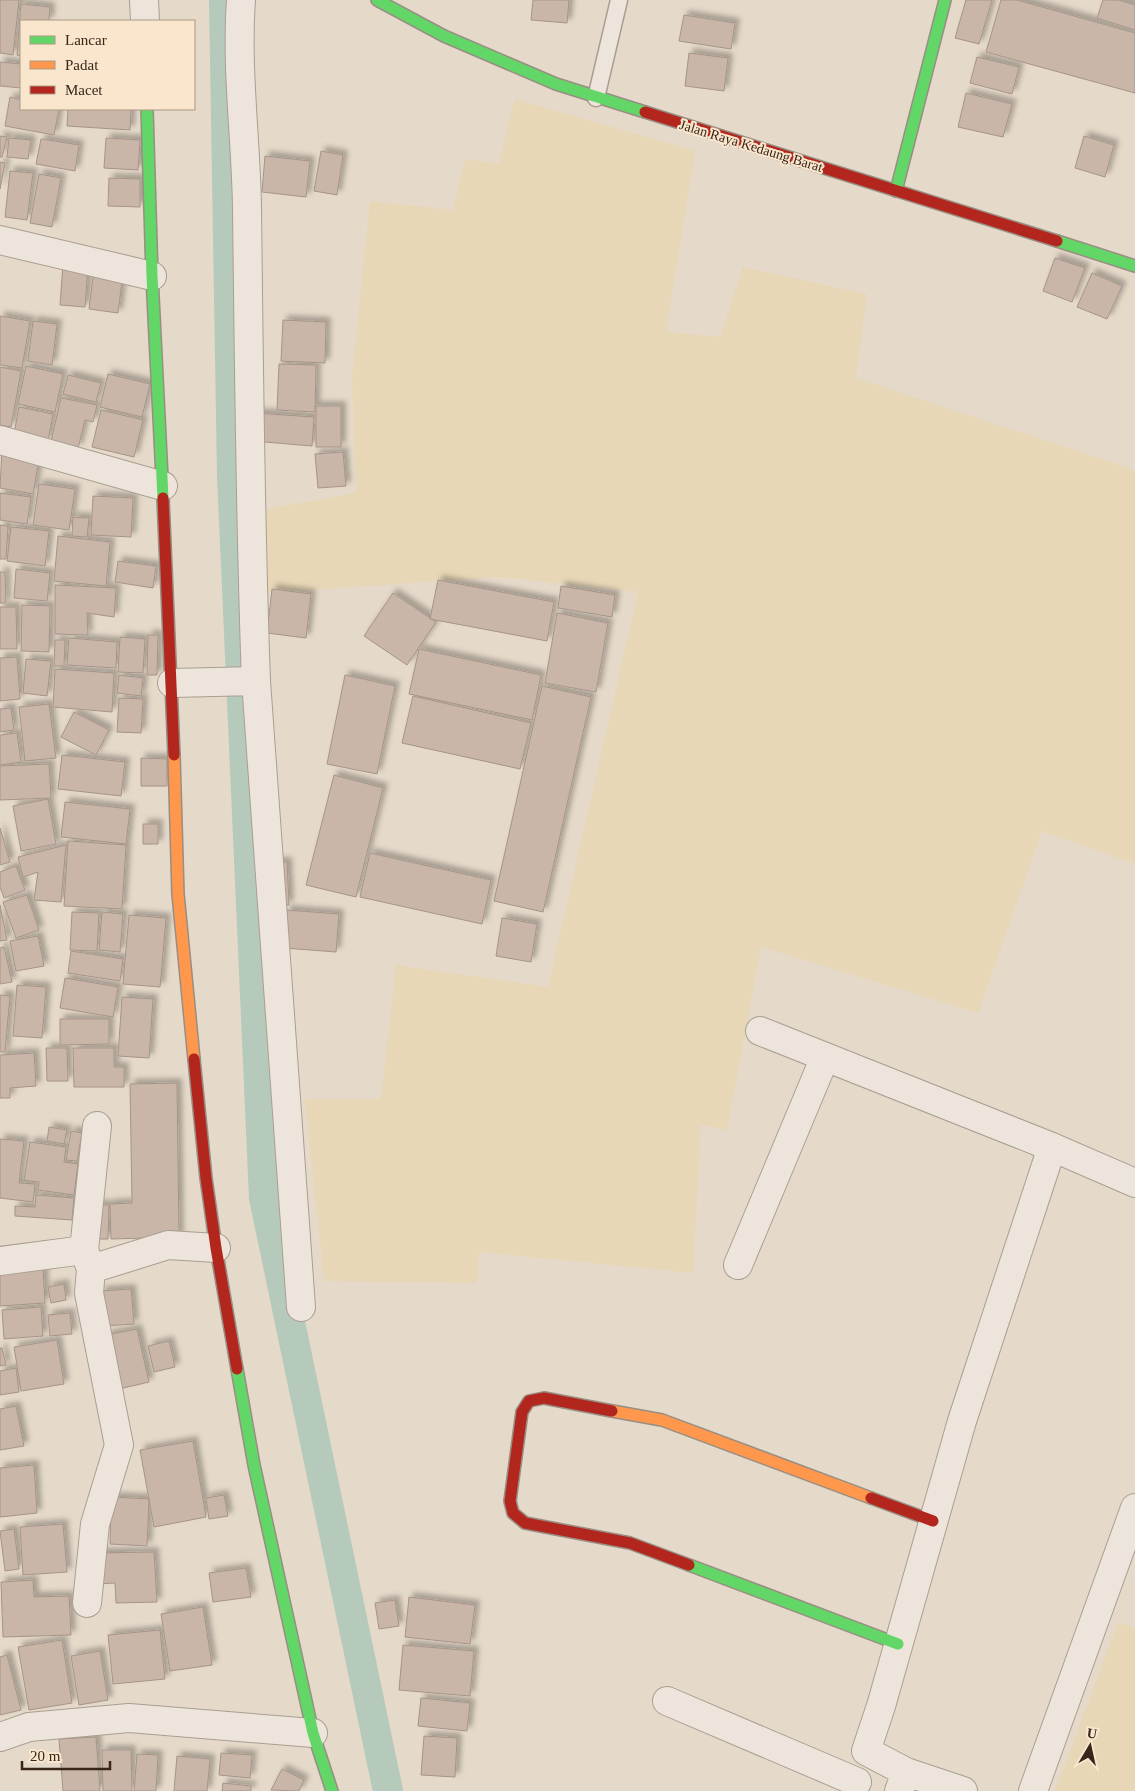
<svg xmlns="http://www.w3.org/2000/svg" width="1135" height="1791" viewBox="0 0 1135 1791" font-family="'Times New Roman',serif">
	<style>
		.farmland { fill: #e7d7b7 }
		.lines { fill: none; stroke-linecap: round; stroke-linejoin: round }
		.canal { stroke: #b5caba; stroke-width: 30 }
		.building { fill: #cab6a9; stroke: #a59488; filter: url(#shadow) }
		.lane-casing { stroke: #aa9e93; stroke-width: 19 }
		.street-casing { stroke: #aa9e93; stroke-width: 30 }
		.fast-casing { stroke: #998e83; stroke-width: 14 }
		.slow-casing { stroke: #998e83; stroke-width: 14 }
		.jam-casing { stroke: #998e83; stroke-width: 14 }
		.lane { stroke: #ede5db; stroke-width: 16 }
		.street { stroke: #ede5db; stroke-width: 28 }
		.fast { stroke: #63d668; stroke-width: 11 }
		.slow { stroke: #ff974d; stroke-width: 11 }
		.jam { stroke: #b3261e; stroke-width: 11 }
		.labels { text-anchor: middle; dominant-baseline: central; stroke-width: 4; stroke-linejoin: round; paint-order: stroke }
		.street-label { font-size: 14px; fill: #39251a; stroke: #f9e6cc }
	</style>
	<defs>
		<filter id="shadow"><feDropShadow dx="4.5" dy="-4.5" stdDeviation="2.5" flood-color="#0004"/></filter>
	</defs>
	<rect width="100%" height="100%" fill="#e5d9c9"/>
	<path class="farmland" d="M515,99L695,151L666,332L720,337L743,267L867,294L856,378L1135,470V864L1042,831L978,1013L761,947L727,1130L701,1125L693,1273L479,1252L477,1283L324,1281L305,1099H381L396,965L548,987L638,592L498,577L254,594L250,512L356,493L352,378L370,201L453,210L465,159L499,164Z
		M1118,1623L1135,1627V1791H1055Z"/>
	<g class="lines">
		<path class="canal" d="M224,0L232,475L264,1198L388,1791"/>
	</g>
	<path class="building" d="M0,0H19L13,55L0,53Z
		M533,0H569L567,23L531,20Z
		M966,0H992L979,44L955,38Z
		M1001,0H1017L1135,33V93L986,52Z
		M1103,0H1119L1135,5V30L1097,18Z
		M21,4L50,7L49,21H21V56L17,55Z
		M684,15L735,23L731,49L679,41Z
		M689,53L728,58L724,91L685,86Z
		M977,57L1019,67L1012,94L970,83Z
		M0,62L21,64V88L0,86Z
		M966,93L1012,104L1003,137L958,127Z
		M10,97L21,100V109H59L54,135L5,126Z
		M68,109H131L130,130L67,126Z
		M0,136L7,137L2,157H0Z
		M1084,136L1114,145L1105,177L1075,168Z
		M9,138L31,140L28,159L7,157Z
		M106,138L140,140L138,170L104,168Z
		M41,139L79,145L75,171L36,164Z
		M321,151L343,155L337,195L314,191Z
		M265,156L310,161L306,197L262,192Z
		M0,162L5,163L0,189Z
		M10,171L33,173L27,220L5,217Z
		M39,174L61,178L52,227L30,223Z
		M109,178L140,179V207L108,206Z
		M1055,258L1085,268L1072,302L1043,291Z
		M63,264L88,266L85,307L60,305Z
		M94,269L123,273L118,313L89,309Z
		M1092,273L1122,286L1107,319L1077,307Z
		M0,316L30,321L22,368L0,365Z
		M283,320L326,322L325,363L281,361Z
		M33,321L57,324L52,365L28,361Z
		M279,364L316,365L315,412L277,410Z
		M26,366L63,374L55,412L18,404Z
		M0,367L21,371L11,427L0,425Z
		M108,374L150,384L142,417L100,407Z
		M68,375L101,383L96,402L63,394Z
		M61,398L97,405L93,422L85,420L78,448L51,441Z
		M316,406H341V447H316Z
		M19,407L53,414L48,441L14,434Z
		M101,410L143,420L134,457L92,447Z
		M255,413L314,417L312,446L253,441Z
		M2,448L40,454L33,494L0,488Z
		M343,452L346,486L318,488L315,454Z
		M39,484L75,489L69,530L33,525Z
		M0,493L31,497L27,524L0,520Z
		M93,496L133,498L131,537L91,535Z
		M73,517L89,518L87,537L72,536Z
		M0,525L8,526L6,559H0Z
		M11,527L49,531L45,566L7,561Z
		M58,536L110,542L106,586L54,581Z
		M118,561L156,566L153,588L115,582Z
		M16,569L50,573L47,601L14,598Z
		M0,572H5L6,603H0Z
		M438,580L554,602L547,641L430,619Z
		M55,585L116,588L114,617L87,613L88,635L55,634Z
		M561,586L615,595L612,617L558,608Z
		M272,589L311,594L306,638L267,633Z
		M393,593L436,622L407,665L364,636Z
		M22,605L50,606L49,652L21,651Z
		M0,607H16L17,649H0Z
		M557,613L608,623L596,692L545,683Z
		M148,635H158L157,675H147Z
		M120,637L145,639L143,673L118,672Z
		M69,638L117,642L116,668L67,665Z
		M55,640H65L64,666H54Z
		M419,649L541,675L532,720L409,694Z
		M17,657L20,699L0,701V658Z
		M26,659L51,661L47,696L23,693Z
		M55,669L114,673L112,712L53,707Z
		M119,675L143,678L141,696L117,693Z
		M345,675L395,686L377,774L327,764Z
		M542,686L591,697L543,912L494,901Z
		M413,696L531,723L520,769L402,743Z
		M119,698L143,699L141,733L117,732Z
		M49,704L56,758L25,761L19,707Z
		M11,708L14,730L0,732V709Z
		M74,712L109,730L96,755L61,737Z
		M17,733L21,762L0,765V735Z
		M62,755L125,762L121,796L58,789Z
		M141,758L167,759V786H141Z
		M49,764L51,798L0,800V766Z
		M334,775L383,788L356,897L306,885Z
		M48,799L56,844L21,851L13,806Z
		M65,802L130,809L126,844L61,837Z
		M143,824H158V844H143Z
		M0,828L10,862L0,865Z
		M68,841L126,845L122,909L64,906Z
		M66,845L61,902L34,900L38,872L23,877L18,857Z
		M370,853L491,880L482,924L360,897Z
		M273,862H287L289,905H275Z
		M16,866L25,890L4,898L0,887V872Z
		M27,895L39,930L16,938L3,902Z
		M0,905L7,940L0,941Z
		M286,910L339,914L336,952L284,948Z
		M72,912L99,913L97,951L70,950Z
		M102,912L123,914L120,952L99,950Z
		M129,915L166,918L160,987L123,984Z
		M502,918L537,924L531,962L496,956Z
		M38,936L44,966L16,971L10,941Z
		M4,947L12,982L0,984V948Z
		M71,951L123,959L120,981L68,973Z
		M65,978L118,987L113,1017L60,1008Z
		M17,985L46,987L42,1038L13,1036Z
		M0,995L10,996L5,1052H0Z
		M122,997L153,999L149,1058L118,1056Z
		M60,1019H109V1044L60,1045Z
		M46,1048H67L68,1081H47Z
		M73,1048H114V1067H124V1087H74Z
		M34,1053L36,1086L10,1088V1098H0V1055Z
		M177,1083L179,1237L111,1239L110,1204L132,1203L130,1084Z
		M49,1127L67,1130L64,1144L47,1141Z
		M71,1131L82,1133L77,1161L66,1160Z
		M0,1139L24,1141L19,1183L35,1184L33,1202L0,1198Z
		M30,1142L66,1147L64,1162L78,1164L74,1195L38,1190L39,1182L24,1180Z
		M36,1195L74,1198L72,1220L15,1216V1206L35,1207Z
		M90,1205H109L108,1239H89Z
		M43,1269L45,1303L0,1306V1272Z
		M64,1284L66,1300L51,1303L48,1287Z
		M131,1289L134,1324L104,1326L101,1291Z
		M41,1307L43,1336L4,1339L2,1310Z
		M70,1313L72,1334L50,1336L48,1315Z
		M137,1329L149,1382L119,1389L106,1335Z
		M57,1340L64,1384L21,1391L14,1347Z
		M169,1341L175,1367L154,1372L148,1346Z
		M0,1348H2L6,1365L0,1366Z
		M16,1368L19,1392L0,1395V1371Z
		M16,1406L24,1446L0,1450V1409Z
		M193,1441L206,1517L154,1527L140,1450Z
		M34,1465L37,1513L0,1517V1468Z
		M224,1495L228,1516L209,1519L206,1498Z
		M111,1497L149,1499L147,1546L110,1544Z
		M63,1524L67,1572L23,1575L20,1527Z
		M14,1529L19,1569L5,1571L0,1531Z
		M154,1552L157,1602L116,1603L115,1583L98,1584V1553Z
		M246,1568L251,1597L213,1602L209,1573Z
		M33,1580L34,1597L69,1596L71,1635L3,1637L1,1582Z
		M409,1597L475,1605L470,1644L405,1637Z
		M395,1600L399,1626L379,1629L375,1603Z
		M203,1607L212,1665L170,1671L161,1614Z
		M160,1630L165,1679L113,1684L108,1635Z
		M62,1640L72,1703L29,1710L18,1647Z
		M403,1645L474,1651L470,1696L399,1690Z
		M100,1651L108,1700L79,1705L71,1656Z
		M7,1655L21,1710L0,1715V1657Z
		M421,1698L470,1703L467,1731L418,1726Z
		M424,1736L457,1738L455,1777L421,1775Z
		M96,1737L100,1791H63L59,1739Z
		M102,1750H131L132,1791H103Z
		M221,1753L252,1755L250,1778L219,1775Z
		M137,1754L158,1755L156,1791H134Z
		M177,1756L210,1759L207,1791H174Z
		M282,1769L304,1780L299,1791L271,1790Z
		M223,1783L251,1786V1791H222Z"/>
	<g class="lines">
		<defs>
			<path id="lane" d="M596,98L619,0"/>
			<path id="street" d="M144,0L145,21
				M241,0C236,69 246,139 247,208C249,365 250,523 256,681L301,1307
				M0,240L152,276
				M0,440L163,486
				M172,683L256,681
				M760,1031L1052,1147L1135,1183
				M84,1250L97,1126
				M0,1261L84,1250L91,1269L168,1245L216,1248
				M738,1265L825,1057
				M87,1603L95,1524L119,1445L89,1293L91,1269
				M667,1701L857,1782
				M0,1737L29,1727L129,1718L313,1733
				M906,1772L963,1791
				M899,1791L906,1772L866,1751L881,1706L962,1421L1052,1147
				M1033,1791L1135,1508"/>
			<path id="fast" d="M377,0L444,36L556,84L645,112
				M147,109L152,276L163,498
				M896,191L945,0
				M1057,241L1135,266
				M237,1369L254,1465L313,1733L332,1791
				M689,1565L898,1644"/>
			<path id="slow" d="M174,755L178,894L194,1059
				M612,1411L662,1420L871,1498"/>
			<path id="jam" d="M645,112L1057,241
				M163,498L174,755
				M194,1059L206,1178L216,1248L237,1369
				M612,1411L544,1398L529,1401L522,1412L510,1501L513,1513L525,1523L630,1543L689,1565
				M871,1498L933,1521"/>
		</defs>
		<use href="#lane" class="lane-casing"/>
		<use href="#street" class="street-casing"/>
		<use href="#fast" class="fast-casing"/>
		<use href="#slow" class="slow-casing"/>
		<use href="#jam" class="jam-casing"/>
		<use href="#lane" class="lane"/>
		<use href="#street" class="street"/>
		<use href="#fast" class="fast"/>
		<use href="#slow" class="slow"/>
		<use href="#jam" class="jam"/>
	</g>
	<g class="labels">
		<g class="street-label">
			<text transform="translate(751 146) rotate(17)">Jalan Raya Kedaung Barat</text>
		</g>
	</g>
	<rect x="20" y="20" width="175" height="90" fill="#f9e6cc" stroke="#ac9985"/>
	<rect x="30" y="36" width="25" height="8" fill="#63d668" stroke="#ac9985"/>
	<text x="65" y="45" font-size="15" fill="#39251a">Lancar</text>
	<rect x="30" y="61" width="25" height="8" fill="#ff974d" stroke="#ac9985"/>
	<text x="65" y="70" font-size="15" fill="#39251a">Padat</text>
	<rect x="30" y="86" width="25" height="8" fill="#b3261e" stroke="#ac9985"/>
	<text x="65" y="95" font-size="15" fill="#39251a">Macet</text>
	<g transform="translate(1090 1746) rotate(9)" stroke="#f9e6cc" stroke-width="4" paint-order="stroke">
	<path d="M0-4L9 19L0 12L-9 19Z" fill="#39251a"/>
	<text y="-8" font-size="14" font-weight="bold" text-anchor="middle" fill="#39251a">U</text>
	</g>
	<path d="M22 1761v8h88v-8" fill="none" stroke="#39251a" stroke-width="2.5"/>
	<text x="30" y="1761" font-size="15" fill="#39251a" stroke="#f9e6cc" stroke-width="4" paint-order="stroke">20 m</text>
</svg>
